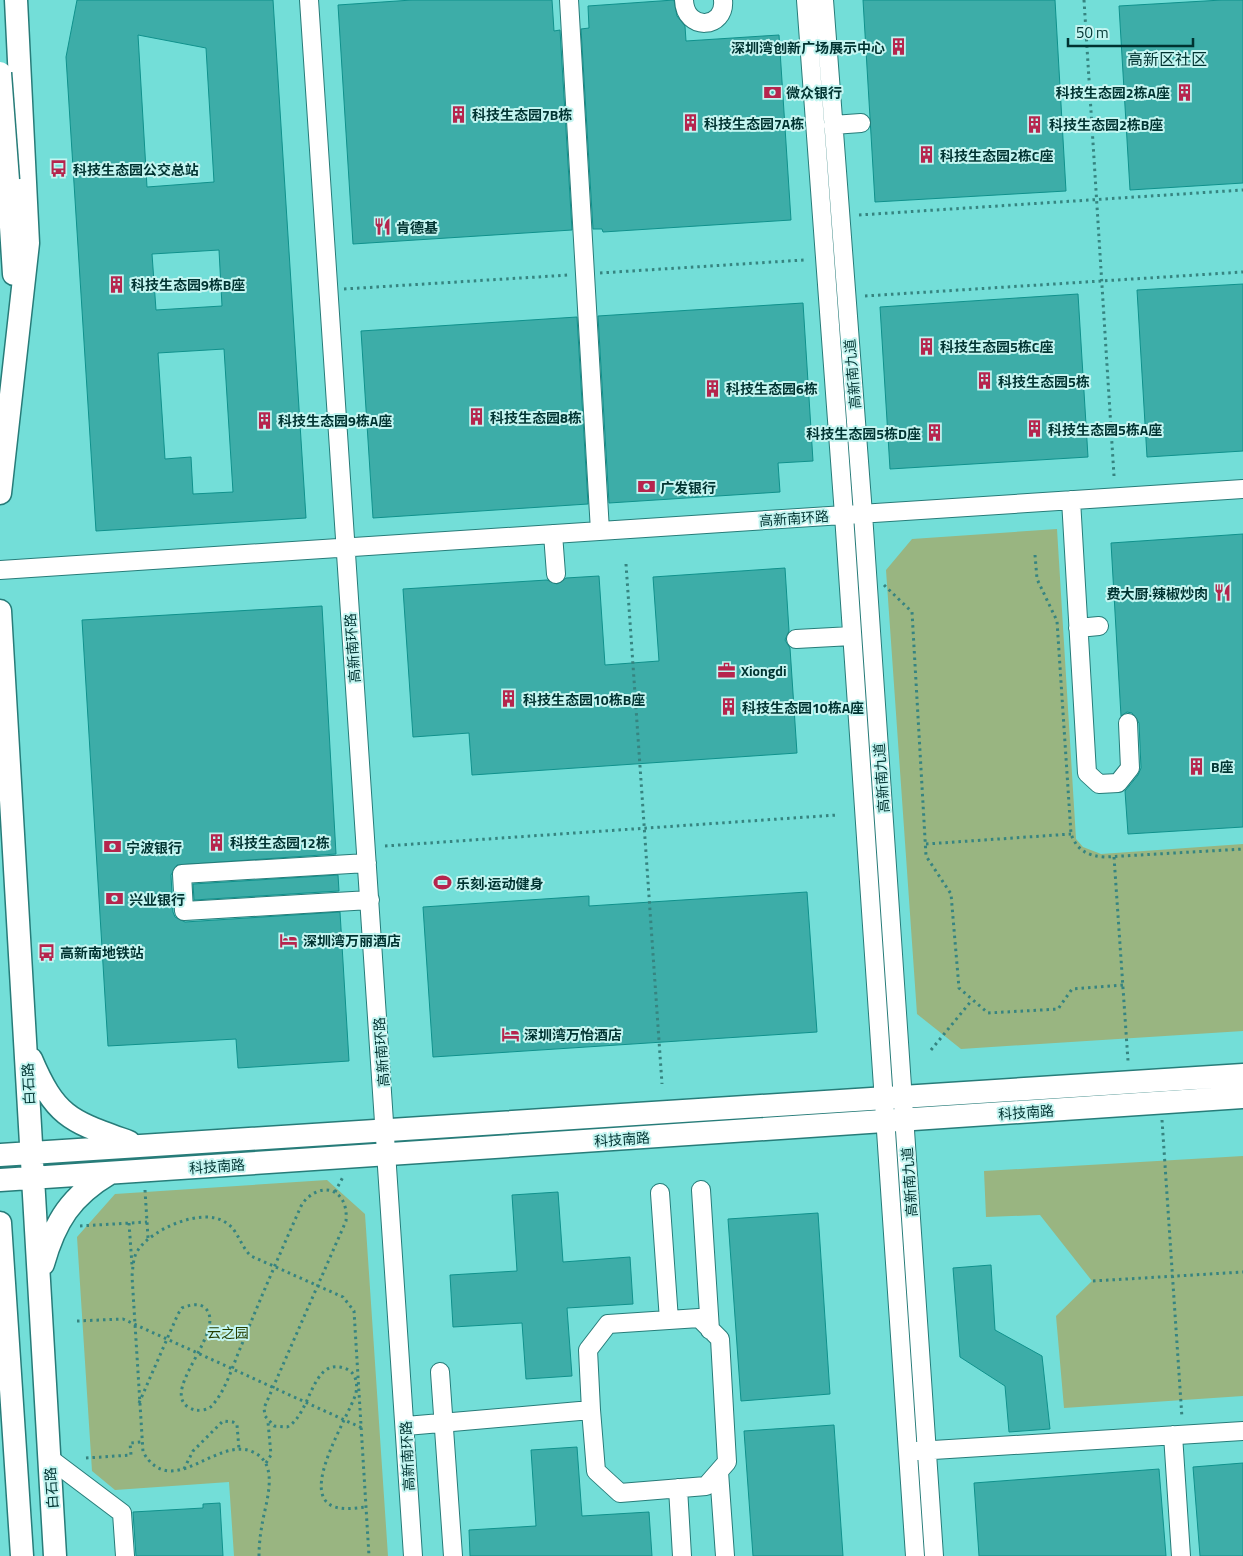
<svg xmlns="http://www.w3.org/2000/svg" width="1243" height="1556" viewBox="0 0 1243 1556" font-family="'Titillium Web','Noto Sans SC',sans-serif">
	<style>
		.green { fill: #99b581 }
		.building { fill: #3dada8; stroke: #10918c; fill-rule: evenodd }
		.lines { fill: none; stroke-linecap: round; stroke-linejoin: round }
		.minor-casing { stroke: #277c79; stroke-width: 20 }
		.major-casing { stroke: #277c79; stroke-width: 25 }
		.path { stroke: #368480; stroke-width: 3; stroke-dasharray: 2.5 4; stroke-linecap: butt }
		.minor { stroke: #fff; stroke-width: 18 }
		.major { stroke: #fff; stroke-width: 22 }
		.major-bridge-casing { stroke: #277c79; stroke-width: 25; stroke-linecap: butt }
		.major-bridge { stroke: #fff; stroke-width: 22 }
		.labels { text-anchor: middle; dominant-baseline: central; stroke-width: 4; stroke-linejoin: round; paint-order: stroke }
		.poi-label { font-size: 14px; font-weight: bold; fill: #003331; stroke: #c4f5f1; text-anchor: start }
		.street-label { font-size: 14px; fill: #003331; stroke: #c4f5f1 }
		.park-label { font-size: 14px; fill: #243e00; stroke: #c4f5f1 }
		.quarter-label { font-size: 16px; fill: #003331; stroke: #c4f5f1 }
	</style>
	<rect width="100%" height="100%" fill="#73ded8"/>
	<path class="green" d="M1057,529L1076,839L1083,847L1101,854L1243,844V1031L961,1049L917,1014L886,570L912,539Z
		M1243,1156V1396L1064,1408L1056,1316L1092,1281L1040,1215L986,1217L984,1171Z
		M327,1180L365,1214L388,1556H234L229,1482L115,1490L92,1471L77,1237L115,1194Z"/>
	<path class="building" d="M77,0H273L306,518L96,531L66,57ZM138,35L206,48L214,182L147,187ZM219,250L222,306L156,310L152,254ZM224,349L233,492L193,494L191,457L165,459L158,353Z
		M412,0H552L554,31L560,30L572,230L353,244L338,5Z
		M674,0L677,16L685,26L686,41L779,35L791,220L603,232L602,229H593L581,29L589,28L588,6Z
		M863,0H1055L1066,191L875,202Z
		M1222,0H1243V183L1130,190L1119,6Z
		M1243,284V451L1147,457L1137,290Z
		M1078,294L1088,457L890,469L880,307Z
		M803,303L813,461L778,463L780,492L609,503L598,316Z
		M577,317L588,504L373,518L361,331Z
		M1243,534V827L1128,834L1125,791L1138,775L1141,768L1139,723L1132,713L1127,712L1121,716L1111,543Z
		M785,568L789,631L785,640L790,648L797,753L472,775L469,733L413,737L403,589L547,580L557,584L566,578L599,576L605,665L659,661L653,577Z
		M322,606L336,854L177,865L171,875L173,912L175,917L185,922L340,912L349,1061L238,1068L236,1039L108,1046L82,620Z
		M338,875L339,891L194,900L193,884Z
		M807,892L817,1032L433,1057L423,907L589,896V906Z
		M558,1192L563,1262L630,1257L633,1304L567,1308L572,1376L526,1379L522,1323L453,1327L450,1275L517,1271L512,1195Z
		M818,1213L830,1394L741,1401L728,1219Z
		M991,1265L995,1330L1042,1356L1050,1429L1009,1432L1005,1386L960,1357L953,1268Z
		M834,1425L843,1556H753L744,1431Z
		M577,1447L582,1516L649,1512L652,1556H470L469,1530L536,1526L531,1450Z
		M1243,1463V1556H1200L1193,1467Z
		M1159,1469L1166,1556H979L974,1483Z
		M220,1503L223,1556H136L133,1512L203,1508V1504Z"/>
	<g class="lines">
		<defs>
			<path id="minor" d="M309,0L413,1556
				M569,0L600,531
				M684,0C685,32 726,29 723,0
				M806,0L844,515L915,1556
				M824,0L863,514L934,1556
				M833,125L861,123
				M1071,500L1087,773L1099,784L1118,783L1130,768L1128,723
				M553,534L556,574
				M0,570L1243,489
				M1078,628L1099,626
				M796,639L852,636
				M367,863L182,874L184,911L370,900
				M701,1190L710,1330
				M660,1193L669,1320
				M440,1372L453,1556
				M406,1426L591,1410L596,1471L620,1493L706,1486L727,1462L720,1339L699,1318L608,1324L588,1350L591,1410
				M1173,1435L1181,1556
				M917,1451L1243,1431
				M49,1458L122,1513L125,1556
				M719,1472L725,1556
				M678,1488L682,1556"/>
			<path id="major" d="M8,180L14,274
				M0,493L28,243L16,0
				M0,611L55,1556
				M31,1059C56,1118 71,1121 129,1142
				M0,1155L1243,1075
				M0,1180L1243,1097
				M0,1223L22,1556
				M43,1264C55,1221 71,1196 110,1173"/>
		</defs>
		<use href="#minor" class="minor-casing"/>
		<use href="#major" class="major-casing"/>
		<path class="path" d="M1084,0L1114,476
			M859,215L1243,190
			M600,273L804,260
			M344,289L569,275
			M865,296L1243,272
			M1035,555L1037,579L1057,621L1071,834C1077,850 1087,856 1105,857L1243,849
			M626,564L662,1084
			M884,585L912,612L926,856L951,894L959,988L988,1013L1058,1009L1072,989L1124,985
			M926,844L1071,834
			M385,846L837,815
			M1114,857L1128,1061
			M931,1050L972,1000
			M1162,1120L1182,1418
			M145,1190L148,1238
			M335,1192L344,1175
			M129,1223L132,1265
			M80,1226L147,1222
			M1093,1281L1243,1272
			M77,1321L123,1319L362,1428
			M139,1403L178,1314L182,1308C189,1305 198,1303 204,1307C230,1328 160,1389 188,1407C193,1410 197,1411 203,1410C208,1409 212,1407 215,1402C227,1387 234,1362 242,1344C261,1297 281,1251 302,1204C321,1179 349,1189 346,1221L264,1408L265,1416L274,1426L287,1427C310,1416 311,1362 340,1367C345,1368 350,1370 353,1374C357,1380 357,1386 356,1393C349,1417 297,1495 335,1507C345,1510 356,1508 366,1507
			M86,1458L131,1455L130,1443L141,1442
			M266,1463L271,1455L268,1422
			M184,1469L193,1451L223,1421L233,1422L237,1425L239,1449
			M259,1556C259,1546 260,1536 262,1525C265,1504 281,1464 253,1452C217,1435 172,1502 143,1452L132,1276C133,1267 133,1257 138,1250C152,1229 202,1207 225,1222C238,1229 240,1246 251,1256L343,1297L354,1311L369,1556"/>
		<use href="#minor" class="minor"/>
		<use href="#major" class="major"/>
		<defs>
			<path id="major-bridge" d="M0,73L8,180"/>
		</defs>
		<use href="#major-bridge" class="major-bridge-casing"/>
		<use href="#major-bridge" class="major-bridge"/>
	</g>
	<defs>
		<symbol id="building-bare" viewBox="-9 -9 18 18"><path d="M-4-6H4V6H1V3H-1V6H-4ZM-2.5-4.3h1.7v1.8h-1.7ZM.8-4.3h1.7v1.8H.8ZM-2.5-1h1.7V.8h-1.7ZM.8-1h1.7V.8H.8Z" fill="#b6254d" stroke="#c4f5f1" stroke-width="2.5" paint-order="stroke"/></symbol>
		<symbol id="bank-bare" viewBox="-9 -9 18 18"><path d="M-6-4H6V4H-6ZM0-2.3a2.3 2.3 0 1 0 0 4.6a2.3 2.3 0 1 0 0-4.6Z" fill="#b6254d" stroke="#c4f5f1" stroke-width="2.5" paint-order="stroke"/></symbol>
		<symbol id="bus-bare" viewBox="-9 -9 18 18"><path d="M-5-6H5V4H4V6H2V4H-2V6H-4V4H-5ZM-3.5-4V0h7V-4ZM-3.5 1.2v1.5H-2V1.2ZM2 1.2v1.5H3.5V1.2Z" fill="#b6254d" stroke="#c4f5f1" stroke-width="2.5" paint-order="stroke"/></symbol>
		<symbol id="restaurant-bare" viewBox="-9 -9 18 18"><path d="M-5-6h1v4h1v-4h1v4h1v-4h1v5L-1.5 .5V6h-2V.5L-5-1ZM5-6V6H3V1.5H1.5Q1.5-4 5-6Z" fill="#b6254d" stroke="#c4f5f1" stroke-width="2.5" paint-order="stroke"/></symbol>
		<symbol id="office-bare" viewBox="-9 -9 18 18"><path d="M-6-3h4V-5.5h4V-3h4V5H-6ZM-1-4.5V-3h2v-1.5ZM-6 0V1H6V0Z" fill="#b6254d" stroke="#c4f5f1" stroke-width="2.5" paint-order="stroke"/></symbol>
		<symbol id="stadium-bare" viewBox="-9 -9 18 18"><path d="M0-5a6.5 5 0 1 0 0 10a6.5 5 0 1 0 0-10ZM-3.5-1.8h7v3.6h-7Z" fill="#b6254d" stroke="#c4f5f1" stroke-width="2.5" paint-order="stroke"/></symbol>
		<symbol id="hotel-bare" viewBox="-9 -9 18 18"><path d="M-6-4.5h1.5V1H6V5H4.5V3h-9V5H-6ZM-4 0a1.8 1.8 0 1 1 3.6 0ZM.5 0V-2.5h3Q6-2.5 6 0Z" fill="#b6254d" stroke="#c4f5f1" stroke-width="2.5" paint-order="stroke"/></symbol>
	</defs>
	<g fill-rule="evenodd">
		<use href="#building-bare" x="886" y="34" width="25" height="25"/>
		<use href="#bank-bare" x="760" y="80" width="25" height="25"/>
		<use href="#building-bare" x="1172" y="80" width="25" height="25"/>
		<use href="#building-bare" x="446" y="102" width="25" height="25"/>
		<use href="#building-bare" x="678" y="110" width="25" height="25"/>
		<use href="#building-bare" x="1022" y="112" width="25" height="25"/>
		<use href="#building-bare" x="914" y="142" width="25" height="25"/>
		<use href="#bus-bare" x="46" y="156" width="25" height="25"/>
		<use href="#restaurant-bare" x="370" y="214" width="25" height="25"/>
		<use href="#building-bare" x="104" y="272" width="25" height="25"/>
		<use href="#building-bare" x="914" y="334" width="25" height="25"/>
		<use href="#building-bare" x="972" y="368" width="25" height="25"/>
		<use href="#building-bare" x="700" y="376" width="25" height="25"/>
		<use href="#building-bare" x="464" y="404" width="25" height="25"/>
		<use href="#building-bare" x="252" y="408" width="25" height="25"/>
		<use href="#building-bare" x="1022" y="416" width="25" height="25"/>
		<use href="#building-bare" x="922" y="420" width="25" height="25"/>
		<use href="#bank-bare" x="634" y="474" width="25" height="25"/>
		<use href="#restaurant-bare" x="1210" y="580" width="25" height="25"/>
		<use href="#office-bare" x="714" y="658" width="25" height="25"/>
		<use href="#building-bare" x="496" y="686" width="25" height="25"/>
		<use href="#building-bare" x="716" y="694" width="25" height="25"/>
		<use href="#building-bare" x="1184" y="754" width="25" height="25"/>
		<use href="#building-bare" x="204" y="830" width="25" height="25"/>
		<use href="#bank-bare" x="100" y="834" width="25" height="25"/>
		<use href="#stadium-bare" x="430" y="870" width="25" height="25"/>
		<use href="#bank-bare" x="102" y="886" width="25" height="25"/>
		<use href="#hotel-bare" x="276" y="928" width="25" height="25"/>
		<use href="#bus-bare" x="34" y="940" width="25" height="25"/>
		<use href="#hotel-bare" x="498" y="1022" width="25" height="25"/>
	</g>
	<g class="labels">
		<g class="poi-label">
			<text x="885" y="47" text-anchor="end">深圳湾创新广场展示中心</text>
			<text x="786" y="92">微众银行</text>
			<text x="1170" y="92" text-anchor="end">科技生态园2栋A座</text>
			<text x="472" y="114">科技生态园7B栋</text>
			<text x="704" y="123">科技生态园7A栋</text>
			<text x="1049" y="124">科技生态园2栋B座</text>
			<text x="940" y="155">科技生态园2栋C座</text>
			<text x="73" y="169">科技生态园公交总站</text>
			<text x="396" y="227">肯德基</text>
			<text x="131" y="284">科技生态园9栋B座</text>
			<text x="940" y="346">科技生态园5栋C座</text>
			<text x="998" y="381">科技生态园5栋</text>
			<text x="726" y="388">科技生态园6栋</text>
			<text x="490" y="417">科技生态园8栋</text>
			<text x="278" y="420">科技生态园9栋A座</text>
			<text x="1048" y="429">科技生态园5栋A座</text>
			<text x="921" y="433" text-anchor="end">科技生态园5栋D座</text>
			<text x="660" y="487">广发银行</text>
			<text x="1208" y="593" text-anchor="end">费大厨·辣椒炒肉</text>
			<text x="741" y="670">Xiongdi</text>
			<text x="523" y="699">科技生态园10栋B座</text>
			<text x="742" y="707">科技生态园10栋A座</text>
			<text x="1211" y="766">B座</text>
			<text x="230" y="842">科技生态园12栋</text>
			<text x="126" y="847">宁波银行</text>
			<text x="456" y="883">乐刻·运动健身</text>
			<text x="129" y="899">兴业银行</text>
			<text x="303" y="940">深圳湾万丽酒店</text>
			<text x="60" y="952">高新南地铁站</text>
			<text x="524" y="1034">深圳湾万怡酒店</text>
		</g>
		<g class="street-label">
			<text transform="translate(852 374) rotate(-95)">高新南九道</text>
			<text transform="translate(794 518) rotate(-4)">高新南环路</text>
			<text transform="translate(352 648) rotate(-94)">高新南环路</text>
			<text transform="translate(881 778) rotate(-94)">高新南九道</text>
			<text transform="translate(381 1052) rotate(-94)">高新南环路</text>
			<text transform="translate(28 1084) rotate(-93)">白石路</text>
			<text transform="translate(1026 1112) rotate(-4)">科技南路</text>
			<text transform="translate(622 1139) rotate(-4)">科技南路</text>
			<text transform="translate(217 1166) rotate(-4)">科技南路</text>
			<text transform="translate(909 1182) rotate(-94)">高新南九道</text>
			<text transform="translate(407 1456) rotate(-93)">高新南环路</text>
			<text transform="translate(51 1488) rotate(-94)">白石路</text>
		</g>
		<g class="park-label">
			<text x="228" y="1332">云之园</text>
		</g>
		<g class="quarter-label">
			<text x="1167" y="59">高新区社区</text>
		</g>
	</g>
	<path d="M1068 38v8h125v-8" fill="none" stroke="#003331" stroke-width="2.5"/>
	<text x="1076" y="38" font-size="15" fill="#003331" stroke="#c4f5f1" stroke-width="4" paint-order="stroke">50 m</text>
</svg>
